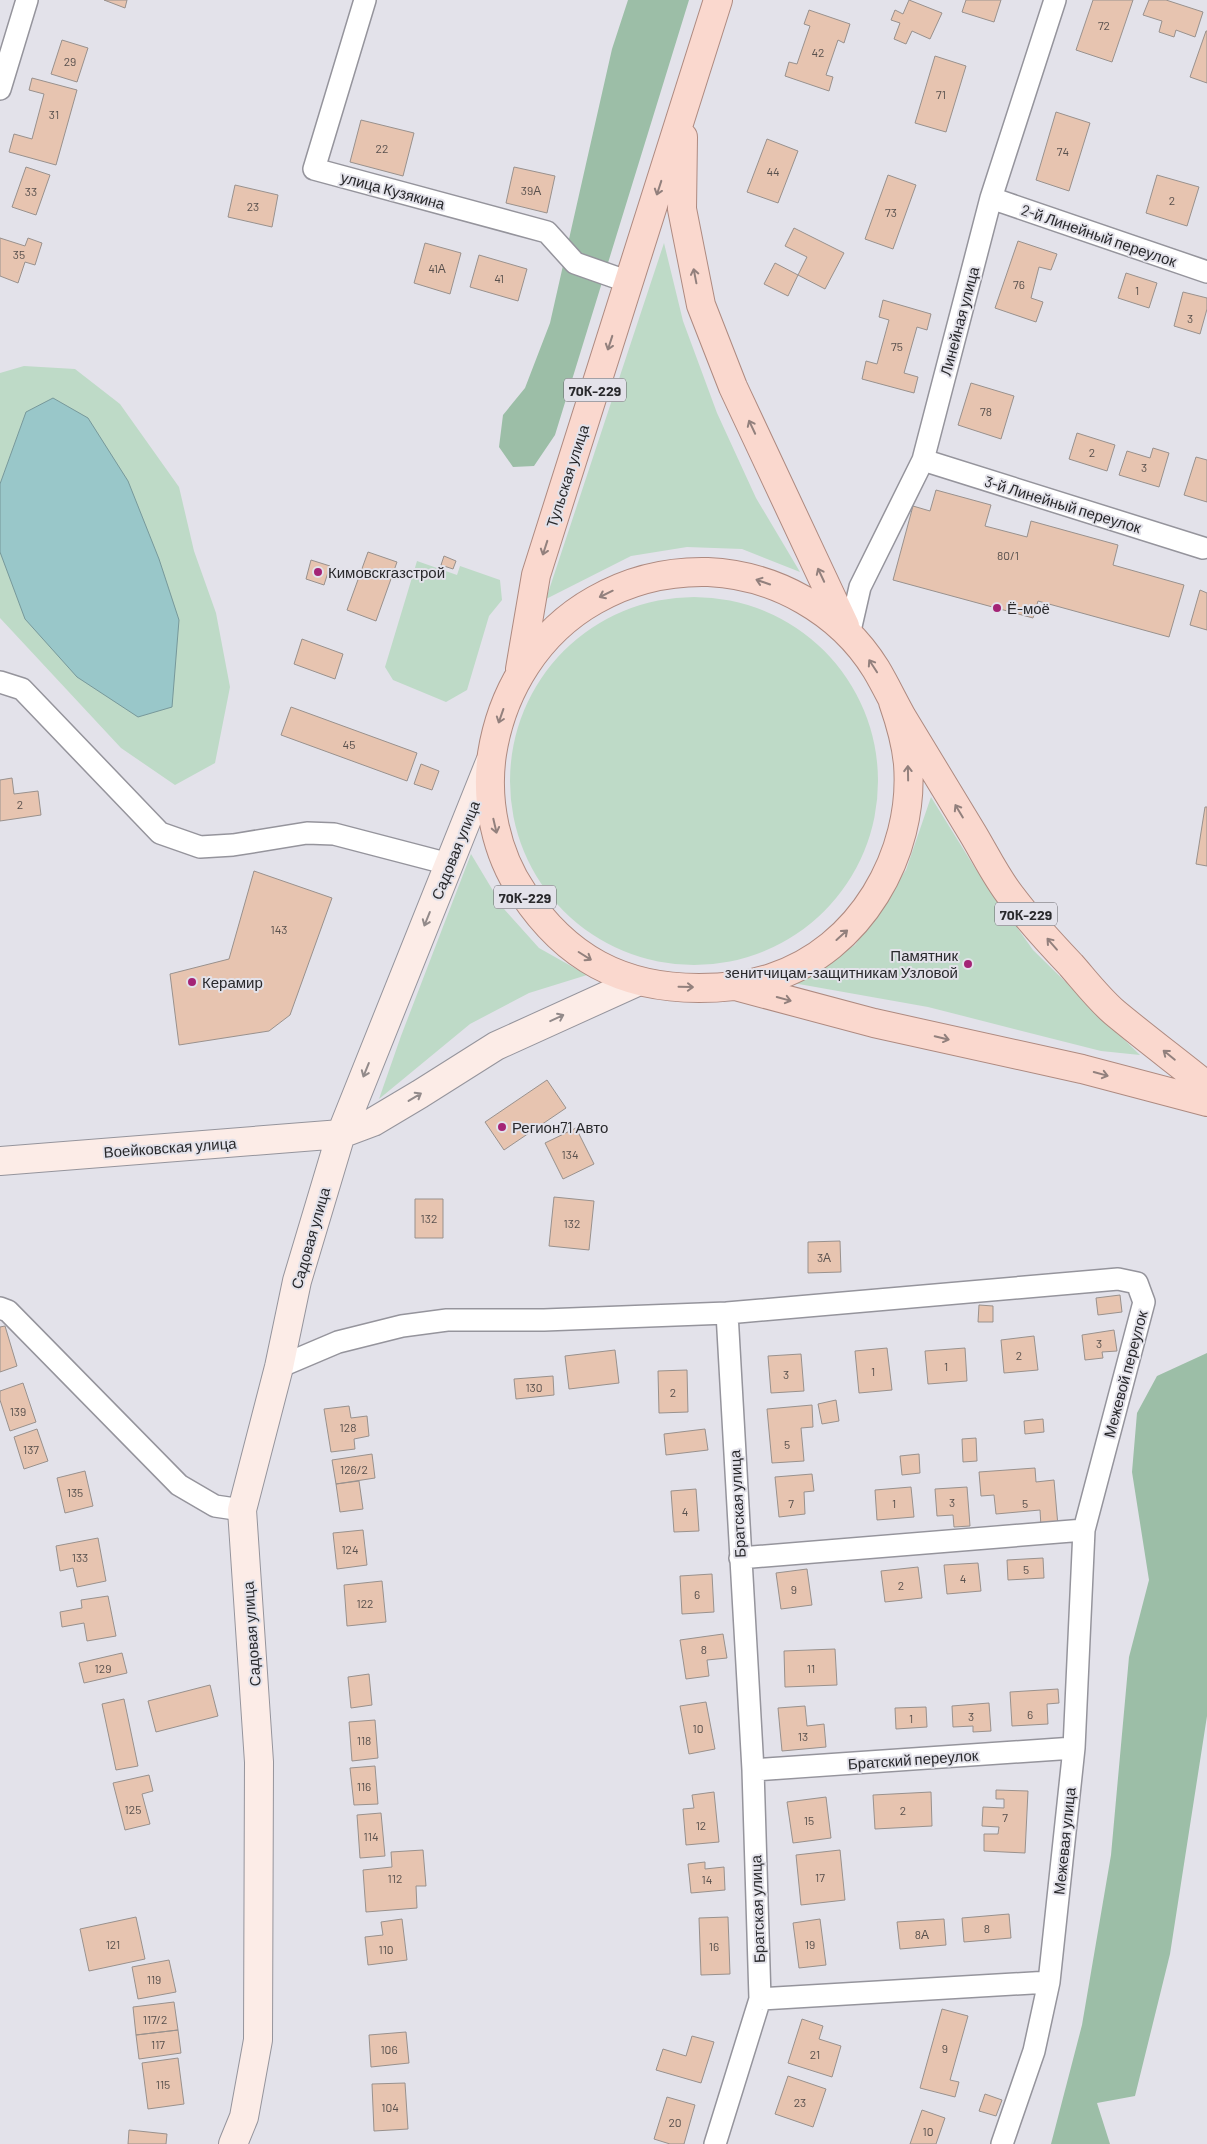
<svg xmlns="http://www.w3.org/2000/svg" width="1207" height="2144" viewBox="0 0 1207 2144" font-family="Barlow,sans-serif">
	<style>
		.green { fill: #bedac7; fill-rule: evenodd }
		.forest { fill: #9cbea7 }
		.water { fill: #99c7c9; stroke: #77989a }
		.building { fill: #e7c4b0; stroke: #99918d }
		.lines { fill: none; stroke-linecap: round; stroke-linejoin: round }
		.minor-casing { stroke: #95949c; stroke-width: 24 }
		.secondary-casing { stroke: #95949c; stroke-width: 30 }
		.primary-casing { stroke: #ae8a80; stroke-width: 30 }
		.minor { stroke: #fff; stroke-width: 21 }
		.secondary { stroke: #fcece7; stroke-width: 28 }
		.primary { stroke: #fad8ce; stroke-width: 28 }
		.oneway { stroke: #92807d }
		.oneway2 { stroke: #928a8a }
		.poi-dot { fill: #a42476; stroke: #e3e2ea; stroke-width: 2 }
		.labels { text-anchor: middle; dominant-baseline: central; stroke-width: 4; stroke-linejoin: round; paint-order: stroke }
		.number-label { font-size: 12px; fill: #58504d }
		.shield { fill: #e3e2ea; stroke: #616065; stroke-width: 1 }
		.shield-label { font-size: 14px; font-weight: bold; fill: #29292c }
		.street-label { font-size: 15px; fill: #29292c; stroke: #e3e2ea }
		.poi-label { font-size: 15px; fill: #29292c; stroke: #e3e2ea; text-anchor: start }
	</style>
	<rect width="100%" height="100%" fill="#e3e2ea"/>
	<path class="green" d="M664,243L683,321L717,413L756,498L800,572L742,549L687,547L631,556L546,599Z
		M24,366L75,369L120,404L179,487L194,551L216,613L230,687L215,763L175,785L121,748L0,618V373ZM26,413L0,552V484Z
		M417,561L457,575L460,566L500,580L502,600L489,616L467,690L446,702L393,680L385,667Z
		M510 781a184 184 0 1 1 368 0a184 184 0 1 1-368 0Z
		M931,797L975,868L1033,950L1140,1055L1101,1051L928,1007L793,983L855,945L906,870Z
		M471,854L504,909L539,948L587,975L529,993L470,1024L379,1099L401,1036Z"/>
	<path class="forest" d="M628,0H689L555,435L534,466L513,467L499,447L503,415L525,388L550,323L612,49Z
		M1207,1353V1716L1170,1954L1135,2096L1097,2103L1110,2144H1051L1082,2025L1111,1855L1129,1657L1149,1580L1132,1472L1137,1413L1157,1376Z"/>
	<path class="water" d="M53,398L88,418L128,481L159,559L179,620L172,707L138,717L77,677L25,619L0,552V484L26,412Z"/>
	<path class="building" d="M104,0H127L125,8Z
		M909,0L942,13L930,39L912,31L906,44L894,39L900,23L891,20L895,10L903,14Z
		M966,0H1001L994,22L962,12Z
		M1093,0H1133L1112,62L1076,50Z
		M1149,0H1166L1203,12L1195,37L1176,30L1174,37L1159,32L1162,21L1143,15Z
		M809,10L850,24L844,43L838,40L826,75L833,77L829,91L785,76L789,62L797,64L810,26L804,24Z
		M1206,31H1207V83L1190,77Z
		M62,40L88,48L77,82L51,74Z
		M935,56L966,66L946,132L915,123Z
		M32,78L77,90L56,165L9,152L14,134L32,139L44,94L29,90Z
		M1056,112L1090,123L1069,191L1036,180Z
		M361,120L414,133L403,176L350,162Z
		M767,139L798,151L778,203L747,192Z
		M26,167L50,175L36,215L12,207Z
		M514,167L555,176L547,213L506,203Z
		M888,175L916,185L893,249L865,239Z
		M1157,175L1199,187L1187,226L1146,213Z
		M235,185L278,195L272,227L228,217Z
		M794,228L844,253L825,289L798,275L807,257L785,246Z
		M0,238L25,246L28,238L42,243L35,265L25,262L18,283L0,276Z
		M1018,241L1057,254L1051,270L1039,267L1031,298L1043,302L1036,322L995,308Z
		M425,243L461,253L450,294L414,283Z
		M479,255L527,269L518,301L470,287Z
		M775,263L798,275L788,296L764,284Z
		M1126,273L1157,283L1149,308L1118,298Z
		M1183,292L1207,298V309L1200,334L1174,326Z
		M883,300L931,314L927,330L917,327L904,373L918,377L914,393L862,379L866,361L877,364L889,320L879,317Z
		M971,383L1014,396L1001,439L958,425Z
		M1077,433L1115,445L1107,471L1069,459Z
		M1153,448L1169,453L1159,487L1119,475L1127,451L1150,458Z
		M1196,457L1207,460V502L1184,495Z
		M936,490L991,505L985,526L1027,537L1031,521L1118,545L1113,565L1184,585L1169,637L1038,601L1033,618L893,580L913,506L930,511Z
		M368,552L397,562L376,621L347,610Z
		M444,556L456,561L453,569L441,565Z
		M311,560L330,566L324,585L306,579Z
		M1200,590L1207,593V630L1190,625Z
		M302,639L343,654L335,679L294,664Z
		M291,707L417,753L407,781L281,735Z
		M421,764L439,771L432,790L414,784Z
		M12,778L14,794L38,791L41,815L0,821V780Z
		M1205,807H1207V866L1196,864Z
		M254,871L332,898L290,1015L269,1031L179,1045L170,974L229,959Z
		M547,1080L566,1108L504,1150L485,1122Z
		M576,1128L594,1164L563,1179L545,1143Z
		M554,1197L594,1201L589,1250L549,1246Z
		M415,1199H443V1238H415Z
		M840,1241L841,1272L808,1273V1242Z
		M1120,1295L1122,1312L1098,1315L1096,1298Z
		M979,1305L993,1306V1322H978Z
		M5,1326L17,1366L0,1372V1327Z
		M1114,1330L1117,1351L1102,1352L1103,1358L1085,1360L1082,1335Z
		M1034,1336L1038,1370L1004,1373L1001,1340Z
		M887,1348L892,1390L859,1393L855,1351Z
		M965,1348L967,1381L928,1384L925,1351Z
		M615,1350L619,1383L569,1389L565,1356Z
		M801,1354L804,1391L771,1393L768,1356Z
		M687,1370L688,1412L659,1413L658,1371Z
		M553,1376L554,1395L516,1399L514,1379Z
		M23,1383L36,1422L10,1431L0,1400V1391Z
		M836,1400L839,1421L822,1424L818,1404Z
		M812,1405L813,1427L801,1428L804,1461L772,1463L767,1409Z
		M349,1406L351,1418L367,1416L369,1436L354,1439L355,1449L331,1452L324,1409Z
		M1043,1419L1044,1432L1025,1434L1024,1421Z
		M37,1429L48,1461L24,1469L14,1437Z
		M705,1429L708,1450L666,1455L664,1434Z
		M976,1438L977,1461L963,1462L962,1439Z
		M372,1454L375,1478L336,1484L332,1460Z
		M919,1454L920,1473L902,1475L900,1456Z
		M1035,1468L1036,1482L1054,1480L1058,1526L1041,1527L1040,1510L996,1514L994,1495L981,1496L979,1472Z
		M85,1471L93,1506L65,1513L57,1478Z
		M812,1474L814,1491L804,1492L805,1514L779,1517L775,1477Z
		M359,1481L363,1509L340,1512L336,1484Z
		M911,1487L914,1517L877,1520L875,1490Z
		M967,1487L970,1526L954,1527L953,1515L937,1516L935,1489Z
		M696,1489L699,1531L674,1532L671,1491Z
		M363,1530L367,1565L337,1569L333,1533Z
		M98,1538L106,1581L77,1587L73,1568L60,1571L56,1546Z
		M1043,1558L1044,1578L1008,1580L1007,1560Z
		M978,1563L981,1591L947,1594L944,1565Z
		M918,1567L922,1598L885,1602L881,1571Z
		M807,1569L812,1605L781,1609L776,1573Z
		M712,1574L714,1612L682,1614L680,1576Z
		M382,1581L386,1622L347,1626L344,1585Z
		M108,1596L116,1636L87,1641L84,1623L62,1627L60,1612L82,1608L81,1600Z
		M723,1634L727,1658L707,1660L709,1676L686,1679L680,1640Z
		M835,1649L837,1685L785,1687L784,1651Z
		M122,1653L127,1673L84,1683L79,1663Z
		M369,1674L372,1705L351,1708L348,1677Z
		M210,1685L218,1716L156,1732L148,1701Z
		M1058,1689L1059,1703L1047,1704L1048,1724L1012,1726L1010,1692Z
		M124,1699L138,1766L116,1770L102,1704Z
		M706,1702L715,1749L689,1754L680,1706Z
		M989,1703L991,1731L973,1732V1726L953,1727L952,1706Z
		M805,1706L807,1726L824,1724L826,1747L782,1751L778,1708Z
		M926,1707L927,1727L896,1729L895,1708Z
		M375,1720L378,1758L352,1761L349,1722Z
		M375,1766L378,1804L354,1805L350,1768Z
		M149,1775L153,1791L142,1794L150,1824L125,1830L113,1783Z
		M996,1790L1028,1791L1025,1853L984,1851V1834H998L999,1827L982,1826L983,1807L1004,1808V1799H996Z
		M714,1792L719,1842L686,1845L683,1809L694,1808L692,1795Z
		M931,1792L932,1826L875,1829L873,1795Z
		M826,1797L831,1838L793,1843L787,1802Z
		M381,1813L385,1856L360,1858L357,1815Z
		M423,1850L426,1886H416L417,1908L366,1912L363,1870L392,1867L391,1852Z
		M840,1850L845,1900L801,1905L796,1855Z
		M705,1862V1869L724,1867L725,1890L691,1893L688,1864Z
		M1009,1914L1011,1938L964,1942L962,1918Z
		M136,1917L145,1959L89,1971L80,1929Z
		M728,1917L730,1974L701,1975L699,1918Z
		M402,1919L407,1960L368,1965L365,1937L383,1935L381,1922Z
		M820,1919L826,1965L799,1968L793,1923Z
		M944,1919L946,1945L900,1949L897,1922Z
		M169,1960L176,1992L138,1999L132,1967Z
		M174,2002L178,2030L136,2035L133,2007Z
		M942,2009L968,2016L950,2080L959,2082L955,2097L920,2088Z
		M802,2019L823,2026L819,2039L841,2046L832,2077L788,2063Z
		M178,2030L181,2053L139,2059L136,2035Z
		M406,2032L409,2063L371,2067L369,2035Z
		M692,2036L714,2042L701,2083L656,2070L663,2049L686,2056Z
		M178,2058L184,2104L148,2109L142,2063Z
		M788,2076L826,2089L813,2127L775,2114Z
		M405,2083L408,2129L374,2131L372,2084Z
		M985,2094L1002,2100L996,2116L979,2111Z
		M667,2097L695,2105L684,2144H670L654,2139Z
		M922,2110L945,2118L936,2144H910Z
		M129,2130L167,2134L166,2144H128Z"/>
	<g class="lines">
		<defs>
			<path id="minor" d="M365,0L314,169L547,232L575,263L629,282
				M0,89L27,0
				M991,198L1207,272
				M923,460L1203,548
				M849,635L860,587L923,460L991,198L1055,0
				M0,682L22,689L160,833L200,847L233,845L307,833L334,834L449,864
				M0,1308L8,1311L179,1485L215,1506L242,1510
				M727,1313L1118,1279L1137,1283L1144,1302L1084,1530L740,1558
				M279,1367L338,1342L402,1326L447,1320H544L727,1313L753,1770L760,1999L715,2144
				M753,1770L1074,1748
				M760,1999L1049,1982
				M1002,2144L1034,2051L1049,1982L1074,1748L1084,1530"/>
			<path id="secondary" d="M0,1161L341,1134L373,1122L420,1094L496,1046L637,982
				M233,2144L244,2117L258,2040L259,1762L242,1510L279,1367L297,1281L341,1134L490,762"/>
			<path id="primary" d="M683,137L682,209L701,305L733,387L845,626
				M520,669L536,575L718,0
				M893,702C900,722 906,742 908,764C915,854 860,950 771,978C747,986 724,988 699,988C622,988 566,958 523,893C496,854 485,801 492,754C502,690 538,632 595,600C630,580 669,571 708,572C775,575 840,611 876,669C885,684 893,701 902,717C926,756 949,795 973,834C985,854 996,877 1011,896C1029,920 1050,943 1071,965C1085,981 1098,998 1114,1012C1144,1037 1176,1061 1207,1086
				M739,987L874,1023L1082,1069L1207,1102"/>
		</defs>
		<use href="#minor" class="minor-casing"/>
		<use href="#secondary" class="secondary-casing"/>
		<use href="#primary" class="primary-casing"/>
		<use href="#minor" class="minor"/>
		<use href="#secondary" class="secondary"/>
		<use href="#primary" class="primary"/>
	</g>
	<defs><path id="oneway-shaft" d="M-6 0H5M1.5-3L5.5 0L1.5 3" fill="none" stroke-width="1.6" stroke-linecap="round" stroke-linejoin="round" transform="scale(1.25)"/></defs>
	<g class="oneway">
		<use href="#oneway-shaft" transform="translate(659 188) rotate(108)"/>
		<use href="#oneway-shaft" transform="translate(695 276) rotate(-101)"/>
		<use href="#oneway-shaft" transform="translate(610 343) rotate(108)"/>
		<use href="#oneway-shaft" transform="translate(752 427) rotate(-115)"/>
		<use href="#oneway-shaft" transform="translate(545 548) rotate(108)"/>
		<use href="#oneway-shaft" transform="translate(821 575) rotate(-115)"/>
		<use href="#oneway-shaft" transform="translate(763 582) rotate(-161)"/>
		<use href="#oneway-shaft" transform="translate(606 594) rotate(154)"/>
		<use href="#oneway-shaft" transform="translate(873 666) rotate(-123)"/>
		<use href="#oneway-shaft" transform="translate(501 716) rotate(109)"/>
		<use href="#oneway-shaft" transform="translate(908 773) rotate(-91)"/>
		<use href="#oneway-shaft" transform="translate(959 811) rotate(-121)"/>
		<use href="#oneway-shaft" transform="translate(495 826) rotate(77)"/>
		<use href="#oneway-shaft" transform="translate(842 935) rotate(-42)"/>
		<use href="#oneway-shaft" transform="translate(1052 944) rotate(-131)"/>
		<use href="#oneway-shaft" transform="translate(585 956) rotate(32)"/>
		<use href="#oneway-shaft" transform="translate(686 987) rotate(1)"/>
		<use href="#oneway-shaft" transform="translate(784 999) rotate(15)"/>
		<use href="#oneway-shaft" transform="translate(942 1038) rotate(13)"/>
		<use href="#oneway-shaft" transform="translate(1169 1055) rotate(-141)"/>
		<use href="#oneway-shaft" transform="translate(1101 1074) rotate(15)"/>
	</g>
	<g class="oneway2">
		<use href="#oneway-shaft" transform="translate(427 919) rotate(112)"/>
		<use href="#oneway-shaft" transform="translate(557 1018) rotate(-25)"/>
		<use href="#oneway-shaft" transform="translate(366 1070) rotate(112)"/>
		<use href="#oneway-shaft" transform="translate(415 1097) rotate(-31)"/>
	</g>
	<g class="poi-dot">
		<circle cx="318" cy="572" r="5"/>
		<circle cx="997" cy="608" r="5"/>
		<circle cx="968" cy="964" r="5"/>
		<circle cx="192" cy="982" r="5"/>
		<circle cx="502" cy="1127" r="5"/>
	</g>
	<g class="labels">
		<g class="number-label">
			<text x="1104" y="25">72</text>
			<text x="818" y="52">42</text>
			<text x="70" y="61">29</text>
			<text x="941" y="94">71</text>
			<text x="54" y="114">31</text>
			<text x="382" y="148">22</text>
			<text x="1063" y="151">74</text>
			<text x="773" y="171">44</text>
			<text x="531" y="190">39А</text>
			<text x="31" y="191">33</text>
			<text x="1172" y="200">2</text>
			<text x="253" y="206">23</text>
			<text x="891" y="212">73</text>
			<text x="19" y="254">35</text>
			<text x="437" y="268">41А</text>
			<text x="499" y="278">41</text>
			<text x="1019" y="284">76</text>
			<text x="1137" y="290">1</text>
			<text x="1190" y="318">3</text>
			<text x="897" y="346">75</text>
			<text x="986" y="411">78</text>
			<text x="1092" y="452">2</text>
			<text x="1144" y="467">3</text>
			<text x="1008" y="555">80/1</text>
			<text x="349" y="744">45</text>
			<text x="20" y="804">2</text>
			<text x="279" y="929">143</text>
			<text x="570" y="1154">134</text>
			<text x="429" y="1218">132</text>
			<text x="572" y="1223">132</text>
			<text x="824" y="1257">3А</text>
			<text x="1099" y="1343">3</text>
			<text x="1019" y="1355">2</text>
			<text x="946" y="1366">1</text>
			<text x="873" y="1371">1</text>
			<text x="786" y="1374">3</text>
			<text x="534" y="1387">130</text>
			<text x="673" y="1392">2</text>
			<text x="18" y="1411">139</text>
			<text x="348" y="1427">128</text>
			<text x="787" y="1444">5</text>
			<text x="31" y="1449">137</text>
			<text x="354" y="1469">126/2</text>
			<text x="75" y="1492">135</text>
			<text x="952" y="1502">3</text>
			<text x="791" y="1503">7</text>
			<text x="894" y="1503">1</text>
			<text x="1025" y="1503">5</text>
			<text x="685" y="1511">4</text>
			<text x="350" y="1549">124</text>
			<text x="80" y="1557">133</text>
			<text x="1026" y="1569">5</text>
			<text x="963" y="1578">4</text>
			<text x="901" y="1585">2</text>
			<text x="794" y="1589">9</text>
			<text x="697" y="1594">6</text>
			<text x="365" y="1603">122</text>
			<text x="704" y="1649">8</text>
			<text x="103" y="1668">129</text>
			<text x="811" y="1668">11</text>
			<text x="1030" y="1714">6</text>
			<text x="971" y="1716">3</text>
			<text x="911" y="1718">1</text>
			<text x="698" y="1728">10</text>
			<text x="803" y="1736">13</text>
			<text x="364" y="1740">118</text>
			<text x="364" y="1786">116</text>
			<text x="133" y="1809">125</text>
			<text x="903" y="1810">2</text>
			<text x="1005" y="1817">7</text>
			<text x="809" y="1820">15</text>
			<text x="701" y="1825">12</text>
			<text x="371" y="1836">114</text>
			<text x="820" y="1877">17</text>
			<text x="395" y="1878">112</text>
			<text x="707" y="1879">14</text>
			<text x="987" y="1928">8</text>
			<text x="922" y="1934">8А</text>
			<text x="113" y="1944">121</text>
			<text x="810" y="1944">19</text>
			<text x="714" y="1946">16</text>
			<text x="386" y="1949">110</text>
			<text x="154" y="1979">119</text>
			<text x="155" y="2019">117/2</text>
			<text x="158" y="2044">117</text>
			<text x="945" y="2048">9</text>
			<text x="389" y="2049">106</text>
			<text x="815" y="2054">21</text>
			<text x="163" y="2084">115</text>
			<text x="800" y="2102">23</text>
			<text x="390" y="2107">104</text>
			<text x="675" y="2122">20</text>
			<text x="928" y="2131">10</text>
		</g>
		<g class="shield">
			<rect x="564" y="378.5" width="62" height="23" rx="4"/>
			<rect x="494" y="885.5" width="62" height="23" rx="4"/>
			<rect x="995" y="902.5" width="62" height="23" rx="4"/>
		</g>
		<g class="shield-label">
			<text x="595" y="390">70К-229</text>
			<text x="525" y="897">70К-229</text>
			<text x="1026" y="914">70К-229</text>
		</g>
		<g class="street-label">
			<text transform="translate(393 190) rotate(15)">улица Кузякина</text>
			<text transform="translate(1099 235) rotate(19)">2-й Линейный переулок</text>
			<text transform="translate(959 321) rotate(-75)">Линейная улица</text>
			<text transform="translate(567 476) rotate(-72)">Тульская улица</text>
			<text transform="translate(1063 504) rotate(17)">3-й Линейный переулок</text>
			<text transform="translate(455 850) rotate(-68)">Садовая улица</text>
			<text transform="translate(170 1147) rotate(-4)">Воейковская улица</text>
			<text transform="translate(310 1238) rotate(-74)">Садовая улица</text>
			<text transform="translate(1125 1374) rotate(-75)">Межевой переулок</text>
			<text transform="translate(737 1504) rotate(-93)">Братская улица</text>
			<text transform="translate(251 1634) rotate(-94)">Садовая улица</text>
			<text transform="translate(913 1759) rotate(-4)">Братский переулок</text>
			<text transform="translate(1064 1841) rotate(-84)">Межевая улица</text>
			<text transform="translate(757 1909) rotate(-92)">Братская улица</text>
		</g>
		<g class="poi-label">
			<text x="328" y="572">Кимовскгазстрой</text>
			<text x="1007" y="608">Ё-моё</text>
			<text x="958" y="955" text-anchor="end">Памятник<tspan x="958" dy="17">зенитчицам-защитникам Узловой</tspan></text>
			<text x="202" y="982">Керамир</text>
			<text x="512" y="1127">Регион71 Авто</text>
		</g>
	</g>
</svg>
